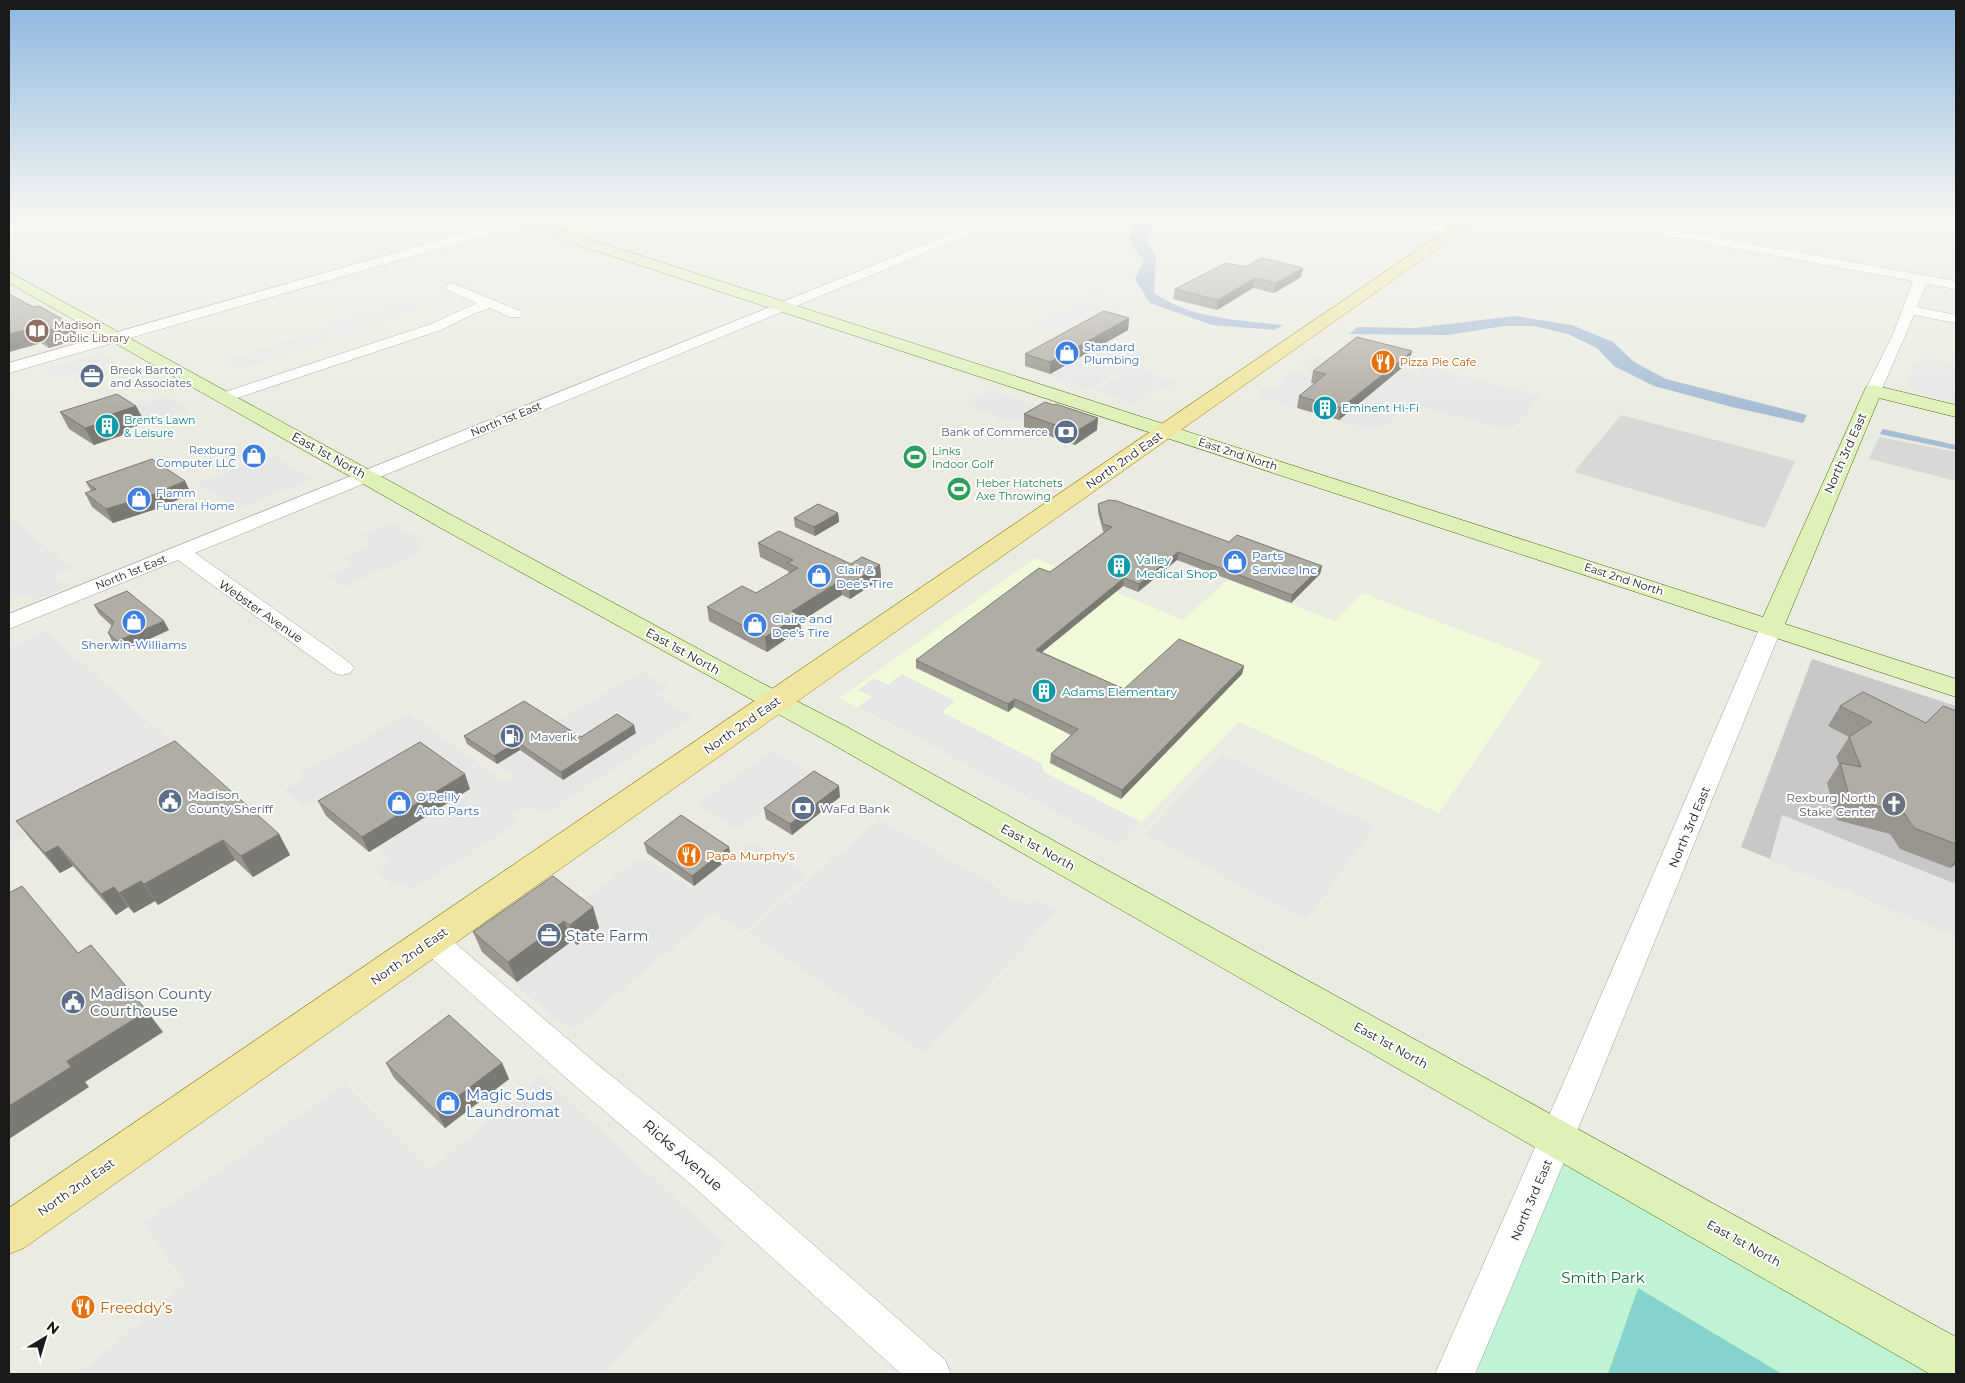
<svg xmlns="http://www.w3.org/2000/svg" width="1965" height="1383" viewBox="0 0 1965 1383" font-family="Montserrat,sans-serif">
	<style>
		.residential { fill: #d8d8d7 }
		.education { fill: #f1fbda }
		.religious { fill: #c8c8c8 }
		.park { fill: #c0f3d3 }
		.pitch { fill: #85d3cc }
		.parking { fill: #e6e6e6 }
		.water { fill: #a5bcd5 }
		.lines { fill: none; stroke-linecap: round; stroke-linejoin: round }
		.street-casing { stroke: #9e9e9e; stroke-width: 1 }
		.secondary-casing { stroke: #41640f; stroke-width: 1 }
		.primary-casing { stroke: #827f0e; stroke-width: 1 }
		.street { fill: #fff; fill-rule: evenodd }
		.secondary { fill: #def2b8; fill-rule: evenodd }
		.primary { fill: #f1e69f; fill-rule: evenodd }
		.wall { fill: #97958d }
		.shaded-wall { fill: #7b7973 }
		.building { fill: #b0ada4; stroke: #7b7973 }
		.labels { text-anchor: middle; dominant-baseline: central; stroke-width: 4; stroke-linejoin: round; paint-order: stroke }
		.far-education-label { font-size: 11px; fill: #785e54; stroke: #fff; text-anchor: start }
		.far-shop-label { font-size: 11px; fill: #366cbe; stroke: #fff; text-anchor: start }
		.far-food-label { font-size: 11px; fill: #c56008; stroke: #fff; text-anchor: start }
		.far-service-label { font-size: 11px; fill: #4e5e75; stroke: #fff; text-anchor: start }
		.far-culture-label { font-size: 11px; fill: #0d838f; stroke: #fff; text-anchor: start }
		.far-street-label { font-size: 11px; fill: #1a1a1a; stroke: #fff }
		.far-leisure-label { font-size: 11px; fill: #27864d; stroke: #fff; text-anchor: start }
		.street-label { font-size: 12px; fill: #1a1a1a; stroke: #fff }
		.shop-label { font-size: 12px; fill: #366cbe; stroke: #fff; text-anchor: start }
		.culture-label { font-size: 12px; fill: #0d838f; stroke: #fff; text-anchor: start }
		.service-label { font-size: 12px; fill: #4e5e75; stroke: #fff; text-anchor: start }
		.worship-label { font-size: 12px; fill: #5b616d; stroke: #fff; text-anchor: end }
		.food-label { font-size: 12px; fill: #c56008; stroke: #fff; text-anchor: start }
		.near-service-label { font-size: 15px; fill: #4e5e75; stroke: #fff; text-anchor: start }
		.near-shop-label { font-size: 15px; fill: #366cbe; stroke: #fff; text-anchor: start }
		.near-street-label { font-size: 15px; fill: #1a1a1a; stroke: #fff }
		.near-park-label { font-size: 15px; fill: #156b36; stroke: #fff }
		.near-food-label { font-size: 15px; fill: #c56008; stroke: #fff; text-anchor: start }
	</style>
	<rect width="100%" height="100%" fill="#ebebe1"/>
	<path class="residential" d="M1621,415L1795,461L1765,528L1574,472Z
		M1879,437L1956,452V481L1869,459Z"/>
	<path class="education" d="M1035,558L1183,620L1228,580L1335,621L1362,593L1543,661L1439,813L1239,722L1118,846L840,698Z"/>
	<path class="religious" d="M1812,659L1956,706V935L1741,847Z"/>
	<path class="park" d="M1556,1139L1956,1364V1374H1455Z"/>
	<path class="pitch" d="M1638,1288L1782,1374H1608Z"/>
	<path class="parking" d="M202,217H265L275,221L235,231Z
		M360,217H398L395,218L407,223L364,234L335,223Z
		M1314,217H1365L1417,228L1408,234L1349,221L1340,227L1328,226L1308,220Z
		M1622,217H1681L1671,227L1621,219Z
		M281,224L313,237L281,246L249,232Z
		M333,224L367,237L340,244L306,231Z
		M292,244L312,245L339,256L324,260L315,256L294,267L260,264L259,256L279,247Z
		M1927,265L1956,271V276L1910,268L1911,266Z
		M1094,293L1133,303L1075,334L1034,323Z
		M407,299L428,308L238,369L223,361L328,327L324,325Z
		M1108,341L1150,353L1088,390L1046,376Z
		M101,353L115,362L57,379L42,370Z
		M1330,355L1407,375L1412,370L1417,371L1423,366L1541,396L1510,431L1411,403L1378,432L1339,420L1372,392L1325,386L1297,408L1255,396L1264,389L1270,391L1287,378L1282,376L1291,369L1303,373L1308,368L1298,365L1311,356L1324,359Z
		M1925,358L1956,365V380L1953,390L1956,391V402L1921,394L1906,385L1914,362L1922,364Z
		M1138,365L1147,368L1145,372L1178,383L1163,390L1156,389L1133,403L1095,390Z
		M992,390L1037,405L1045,410L1027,421L1010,419L1007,421L963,405Z
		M167,396L189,409L148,424L125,409Z
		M273,455L313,479L236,509L197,483Z
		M9,516L72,569L53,576L66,587L33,600L26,594L9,601Z
		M391,522L420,539L415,543L424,550L345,587L328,576L353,565L343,558L374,544L360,535Z
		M47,632L185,754L11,843L9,840V648Z
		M641,671L669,687L657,695L693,716L543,815L528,805L511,816L518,822L413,890L403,882L394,887L374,869L391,859L377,847L474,788L425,751L326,808L317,800L304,808L284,790L304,779L299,774L410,713L505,783L515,777L497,764L554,724Z
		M902,674L955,701L942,712L1041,763L1044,772L1141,822L1118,846L858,707L872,697L858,690L874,678L888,685Z
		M772,750L811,773L737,830L698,804Z
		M1221,754L1375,826L1306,920L1145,835Z
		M1782,815L1956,884V935L1770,859Z
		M880,819L994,885L1002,895L1010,900L1027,904L1039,900L1057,911L925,1054L748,932Z
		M751,841L808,876L743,932L714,913L572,1031L514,984L571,940L578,945L601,928L574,907L642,856L691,889Z
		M540,1075L726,1245L602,1374H79L186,1283L143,1224L345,1084L430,1171Z"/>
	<path class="water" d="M1135,217H1155L1146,239L1156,257L1154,293C1192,319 1238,320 1283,325L1275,330L1212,325L1150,303L1135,279L1144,261L1129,241Z
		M1515,316L1572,325L1613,342L1634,362L1666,379L1807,415L1803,423L1732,407L1654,386L1614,366L1597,348L1568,334L1534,326H1504L1448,335L1349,334L1358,327L1415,328Z
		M1883,429L1956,445V450L1880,434Z"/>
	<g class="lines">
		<defs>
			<path id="street" d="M46,217H69L67,219L9,233V225Z
				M520,217L524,218L526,221L524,224L9,373V363Z
				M993,217H1010L1008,219L195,553L350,663L354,668L350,673L342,675L334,673L178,560L9,629V614Z
				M1382,217H1406L1456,227L1462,231L1456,235L1388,221Z
				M1579,217H1605L1956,281V289L1926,284L1917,307L1956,315V323L1914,315L1881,391L1879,394H1867L1865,391L1894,332L1913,281L1585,221Z
				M452,283L520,311L522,314L520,317H510L490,308L473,314L441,330L231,400H219L217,397L219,394L431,324L477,303L447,290L445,287Z
				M1771,620L1779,622L1782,627L1593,1093L1475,1374H1435L1559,1093L1760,627L1763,622Z
				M431,928L442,932L598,1065L720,1163L945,1360L951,1374H901L694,1187L574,1085L420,948L416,940L420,932Z"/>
			<path id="secondary" d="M500,217H521L1763,617L1866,387L1873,385L1956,405V417L1879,398L1785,624L1956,679V697L502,220Z
				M9,272L455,517L754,679L847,727L1956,1337V1374H1930L827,741L439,527L9,283Z"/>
			<path id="primary" d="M1466,217H1482L24,1248L9,1254V1208Z"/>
		</defs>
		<use href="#street" class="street-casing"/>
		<use href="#secondary" class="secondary-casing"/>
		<use href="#primary" class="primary-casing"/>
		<use href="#street" class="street"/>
		<use href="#secondary" class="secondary"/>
		<use href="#primary" class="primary"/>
	</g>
	<path class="wall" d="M1244,267L1303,268L1301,277L1274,293L1253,288L1217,310L1173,299L1175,289Z
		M9,294L79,339L49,348L41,343L9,352Z
		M1129,318L1128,330L1050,374L1025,366V354Z
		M1412,351L1409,362L1339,420L1297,408L1299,396L1315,384L1311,383L1313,371Z
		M136,406L145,423L124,430L126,434L94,445L69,429L60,412Z
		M1024,414L1097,430L1075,445L1024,427Z
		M185,481L191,494L156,509L113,523L92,507L85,493L91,491L86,482Z
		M1098,504L1229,542L1322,566L1320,574L1291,603L1177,560L1138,592L1123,586L1042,652L1124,689L1244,666L1242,674L1121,799L1050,763L1051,754L1071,735L1014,707L1008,712L916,668V660L1050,572L1104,532L1103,531L1098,512Z
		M838,513L839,522L815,536L795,527L794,518Z
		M758,543L851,564L880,565L881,579L850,599L842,595L800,622L801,629L767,652L709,621L707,607L756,593L789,574L788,571L760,557Z
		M94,605L169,630L123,651L113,643L108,633L112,626L99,614Z
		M1840,706L1926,723L1956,711V864L1950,868L1900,849L1890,834L1837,820L1827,783L1839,764L1836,757L1849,737L1828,726Z
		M636,733L563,780L520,750L497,764L467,744L464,736L581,737Z
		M470,789L369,852L326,816L318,801Z
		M840,797L792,835L766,819L764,808Z
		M16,821L279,834L290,855L253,877L235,860L158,905L155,901L134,913L128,907L116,915L73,866L60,873L32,841Z
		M644,843L731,857L694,886L647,853Z
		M593,907L599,928L577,945L572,941L517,982L482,952L473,932Z
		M386,1063H502L509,1079L445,1128L394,1078Z"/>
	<path class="shaded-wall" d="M1303,268L1301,277L1274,293L1276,283Z
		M1255,278L1253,288L1217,310L1218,300Z
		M1129,318L1128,330L1050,374V362Z
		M71,324L79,339L49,348L41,332Z
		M33,328L41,343L9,352V334Z
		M1412,351L1409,362L1339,420L1341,408Z
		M136,406L145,423L124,430L126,434L94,445L85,428L112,414Z
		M1098,418L1097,430L1075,445V432Z
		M185,481L191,494L156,509L113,523L106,509Z
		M838,513L839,522L815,536L814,527Z
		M1178,552L1177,560L1138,592L1139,584Z
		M880,565L881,579L850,599L849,585Z
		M1322,566L1320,574L1291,603L1292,595Z
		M1124,578L1123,586L1035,658L1036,650Z
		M840,581L842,595L800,622L801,629L767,652L765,637L792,611Z
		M164,621L169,630L123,651L117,641Z
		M1244,666L1242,674L1121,799L1122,790Z
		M1015,699L1014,707L1008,712V704Z
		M634,725L636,733L563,780L561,772Z
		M517,742L520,750L497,764L494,756Z
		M465,774L470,789L369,852L362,837Z
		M839,786L840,797L792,835L790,824Z
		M279,834L290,855L253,877L241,856Z
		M223,840L235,860L158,905L144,884Z
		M58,846L73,866L60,873L45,853Z
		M729,847L731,857L694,886L692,876Z
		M1956,860V864L1950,868Z
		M141,881L155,901L134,913L119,893Z
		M114,887L128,907L116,915L101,894Z
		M593,907L599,928L577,945L570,925Z
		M564,921L572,941L517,982L508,962Z
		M147,1011L163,1032L85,1082L89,1087L9,1139V1106L67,1061Z
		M502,1063L509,1079L445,1128L437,1112Z"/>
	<path class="building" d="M1262,258L1303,268L1276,283L1255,278L1218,300L1175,289L1226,263L1244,267Z
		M9,294L33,307L39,306L71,324L41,332L33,328L9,334Z
		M1104,311L1129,318L1050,362L1025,354Z
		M1357,337L1412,351L1341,408L1299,396L1326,374L1313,371Z
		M117,394L136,406L112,414L118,418L85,428L60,412Z
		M1045,402L1054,405L1056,404L1098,418L1075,432L1024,414Z
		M152,459L185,481L149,496L106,509L85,493L96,489L86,482Z
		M1109,500L1117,501L1229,542L1237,535L1322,566L1292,595L1178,552L1139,584L1124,578L1036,650L1124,689L1179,639L1244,666L1122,790L1051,754L1078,729L1015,699L1008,704L916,660L1039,568L1050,572L1112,527L1103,524L1098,504Z
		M818,504L838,513L814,527L794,518Z
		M779,531L851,564L862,557L880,565L849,585L840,581L792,611L800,615L765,637L707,607L742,586L756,593L798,568L787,563L793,560L758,543Z
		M127,591L164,621L117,641L108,633L114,622L94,605Z
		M1863,692L1926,723L1943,706L1956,711V844L1914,828L1904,813L1850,799L1840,763L1861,767L1849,737L1872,722L1840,706Z
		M524,701L581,737L617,714L634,725L561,772L517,742L494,756L464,736Z
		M175,741L279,834L241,856L223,840L144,884L141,881L119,893L114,887L101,894L58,846L45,853L16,821Z
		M420,742L465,774L362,837L318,801Z
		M814,771L839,786L790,824L764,808Z
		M681,815L729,847L692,876L644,843Z
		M553,876L593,907L570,925L564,921L508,962L473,932Z
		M22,886L78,953L91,945L147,1011L67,1061L71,1067L9,1106V893Z
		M449,1015L502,1063L437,1112L386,1063Z"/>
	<linearGradient id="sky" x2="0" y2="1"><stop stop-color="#8db7e0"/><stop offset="0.53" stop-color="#f6f6f2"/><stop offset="1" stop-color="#f6f6f2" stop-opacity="0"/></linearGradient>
	<rect width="1965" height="411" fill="url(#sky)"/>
	<defs>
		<symbol id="library-disc" viewBox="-11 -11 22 22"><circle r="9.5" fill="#8d6e63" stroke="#fff"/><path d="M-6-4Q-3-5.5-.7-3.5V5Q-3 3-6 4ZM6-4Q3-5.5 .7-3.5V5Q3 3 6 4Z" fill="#fff"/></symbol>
		<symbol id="shop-disc" viewBox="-11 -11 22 22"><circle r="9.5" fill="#3f7fe0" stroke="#fff"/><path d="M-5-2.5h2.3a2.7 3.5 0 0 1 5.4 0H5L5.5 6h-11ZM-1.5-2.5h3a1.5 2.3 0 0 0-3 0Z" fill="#fff"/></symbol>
		<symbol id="restaurant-disc" viewBox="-11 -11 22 22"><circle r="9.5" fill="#e8710a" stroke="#fff"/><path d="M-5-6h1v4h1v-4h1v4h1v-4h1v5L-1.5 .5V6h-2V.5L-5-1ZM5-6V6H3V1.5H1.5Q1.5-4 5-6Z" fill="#fff"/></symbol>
		<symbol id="office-disc" viewBox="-11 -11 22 22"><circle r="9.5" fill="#5c6f8a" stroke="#fff"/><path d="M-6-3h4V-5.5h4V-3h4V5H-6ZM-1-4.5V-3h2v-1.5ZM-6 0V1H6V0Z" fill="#fff"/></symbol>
		<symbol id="building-disc" viewBox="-11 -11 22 22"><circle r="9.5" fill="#0f9aa8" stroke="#fff"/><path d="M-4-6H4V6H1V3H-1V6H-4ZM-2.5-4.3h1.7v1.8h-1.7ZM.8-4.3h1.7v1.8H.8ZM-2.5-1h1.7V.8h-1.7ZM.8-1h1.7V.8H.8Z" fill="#fff"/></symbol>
		<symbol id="bank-disc" viewBox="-11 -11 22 22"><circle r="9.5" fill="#5c6f8a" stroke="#fff"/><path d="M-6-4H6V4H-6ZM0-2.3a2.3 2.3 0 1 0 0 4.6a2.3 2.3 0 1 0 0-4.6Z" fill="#fff"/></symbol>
		<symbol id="stadium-disc" viewBox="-11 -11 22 22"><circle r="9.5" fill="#2e9e5b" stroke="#fff"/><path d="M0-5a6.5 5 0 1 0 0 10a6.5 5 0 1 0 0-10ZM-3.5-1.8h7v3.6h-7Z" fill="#fff"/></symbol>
		<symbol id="fuel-disc" viewBox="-11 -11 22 22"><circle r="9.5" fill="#5c6f8a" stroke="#fff"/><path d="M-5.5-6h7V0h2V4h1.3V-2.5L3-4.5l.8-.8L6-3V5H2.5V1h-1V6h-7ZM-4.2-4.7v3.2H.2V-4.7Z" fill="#fff"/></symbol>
		<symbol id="civic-disc" viewBox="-11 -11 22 22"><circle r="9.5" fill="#5c6f8a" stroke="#fff"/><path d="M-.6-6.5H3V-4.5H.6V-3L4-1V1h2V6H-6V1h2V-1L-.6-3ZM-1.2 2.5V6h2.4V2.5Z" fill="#fff"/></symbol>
		<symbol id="church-disc" viewBox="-11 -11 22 22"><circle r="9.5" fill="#6b7280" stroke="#fff"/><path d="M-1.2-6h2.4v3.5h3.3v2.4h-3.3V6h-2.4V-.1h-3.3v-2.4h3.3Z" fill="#fff"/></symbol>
	</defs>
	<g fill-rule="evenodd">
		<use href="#library-disc" x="23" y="317" width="28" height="28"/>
		<use href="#shop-disc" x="1053" y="339" width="28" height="28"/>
		<use href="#restaurant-disc" x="1369" y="348" width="28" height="28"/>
		<use href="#office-disc" x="78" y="362" width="28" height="28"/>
		<use href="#building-disc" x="1311" y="394" width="28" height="28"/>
		<use href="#building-disc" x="93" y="412" width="28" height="28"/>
		<use href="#bank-disc" x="1052" y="418" width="28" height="28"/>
		<use href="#shop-disc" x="240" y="442" width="28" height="28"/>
		<use href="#stadium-disc" x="901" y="443" width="28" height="28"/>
		<use href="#stadium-disc" x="945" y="475" width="28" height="28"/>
		<use href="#shop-disc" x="125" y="485" width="28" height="28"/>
		<use href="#shop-disc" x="1221" y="548" width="28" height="28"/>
		<use href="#building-disc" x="1105" y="552" width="28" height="28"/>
		<use href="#shop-disc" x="805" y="562" width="28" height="28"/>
		<use href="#shop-disc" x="120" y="608" width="28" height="28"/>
		<use href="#shop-disc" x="741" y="611" width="28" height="28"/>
		<use href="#building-disc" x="1030" y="677" width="28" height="28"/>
		<use href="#fuel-disc" x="498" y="722" width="28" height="28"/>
		<use href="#civic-disc" x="156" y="787" width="28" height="28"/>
		<use href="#shop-disc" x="385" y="789" width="28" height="28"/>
		<use href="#church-disc" x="1880" y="790" width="28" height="28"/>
		<use href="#bank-disc" x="789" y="794" width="28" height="28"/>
		<use href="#restaurant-disc" x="675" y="841" width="28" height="28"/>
		<use href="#office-disc" x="535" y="921" width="28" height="28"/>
		<use href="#civic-disc" x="59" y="988" width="28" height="28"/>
		<use href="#shop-disc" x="434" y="1089" width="28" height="28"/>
		<use href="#restaurant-disc" x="69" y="1293" width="28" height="28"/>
	</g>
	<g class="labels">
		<g class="far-education-label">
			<text x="54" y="325">Madison<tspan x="54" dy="13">Public Library</tspan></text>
		</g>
		<g class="far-shop-label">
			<text x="1084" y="347">Standard<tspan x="1084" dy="13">Plumbing</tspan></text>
			<text x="236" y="450" text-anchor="end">Rexburg<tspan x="236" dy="13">Computer LLC</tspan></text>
			<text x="156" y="493">Flamm<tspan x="156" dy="13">Funeral Home</tspan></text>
		</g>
		<g class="far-food-label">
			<text x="1400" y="362">Pizza Pie Cafe</text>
		</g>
		<g class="far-service-label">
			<text x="110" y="370">Breck Barton<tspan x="110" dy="13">and Associates</tspan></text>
			<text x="1048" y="432" text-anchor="end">Bank of Commerce</text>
		</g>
		<g class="far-culture-label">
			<text x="1342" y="408">Eminent Hi-Fi</text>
			<text x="124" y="420">Brent's Lawn<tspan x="124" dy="13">&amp; Leisure</tspan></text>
		</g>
		<g class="far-street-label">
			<text transform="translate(506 419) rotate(-22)">North 1st East</text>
			<text transform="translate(1238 454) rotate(18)">East 2nd North</text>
			<text transform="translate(131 572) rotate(-22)">North 1st East</text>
			<text transform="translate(1624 579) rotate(18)">East 2nd North</text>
		</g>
		<g class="far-leisure-label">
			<text x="932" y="451">Links<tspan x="932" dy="13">Indoor Golf</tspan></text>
			<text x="976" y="483">Heber Hatchets<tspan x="976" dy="13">Axe Throwing</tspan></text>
		</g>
		<g class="street-label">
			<text transform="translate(1845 453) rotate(-66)">North 3rd East</text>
			<text transform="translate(329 455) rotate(29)">East 1st North</text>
			<text transform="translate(1124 460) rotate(-35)">North 2nd East</text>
			<text transform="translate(261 611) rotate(35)">Webster Avenue</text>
			<text transform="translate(683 651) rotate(29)">East 1st North</text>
			<text transform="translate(742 725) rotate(-35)">North 2nd East</text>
			<text transform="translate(1689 827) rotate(-67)">North 3rd East</text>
			<text transform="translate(1038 847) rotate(29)">East 1st North</text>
			<text transform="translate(409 956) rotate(-35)">North 2nd East</text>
			<text transform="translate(1391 1045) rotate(29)">East 1st North</text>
			<text transform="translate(76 1187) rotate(-35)">North 2nd East</text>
			<text transform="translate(1531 1200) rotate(-67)">North 3rd East</text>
			<text transform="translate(1744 1243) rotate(29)">East 1st North</text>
		</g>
		<g class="shop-label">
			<text x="1252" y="555">Parts<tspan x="1252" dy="14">Service Inc</tspan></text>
			<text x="836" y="569">Clair &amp;<tspan x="836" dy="14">Dee's Tire</tspan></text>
			<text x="772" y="618">Claire and<tspan x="772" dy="14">Dee's Tire</tspan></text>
			<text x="134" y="644" text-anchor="middle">Sherwin-Williams</text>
			<text x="416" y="796">O'Reilly<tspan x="416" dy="14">Auto Parts</tspan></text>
		</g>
		<g class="culture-label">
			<text x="1136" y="559">Valley<tspan x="1136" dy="14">Medical Shop</tspan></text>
			<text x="1062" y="691">Adams Elementary</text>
		</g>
		<g class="service-label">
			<text x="530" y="736">Maverik</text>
			<text x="188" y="794">Madison<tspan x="188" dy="14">County Sheriff</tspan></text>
			<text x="820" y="808">WaFd Bank</text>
		</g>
		<g class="worship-label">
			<text x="1876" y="797">Rexburg North<tspan x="1876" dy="14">Stake Center</tspan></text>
		</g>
		<g class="food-label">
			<text x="706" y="855">Papa Murphy's</text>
		</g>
		<g class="near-service-label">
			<text x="566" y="935">State Farm</text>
			<text x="90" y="993">Madison County<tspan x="90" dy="17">Courthouse</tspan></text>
		</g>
		<g class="near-shop-label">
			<text x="466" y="1094">Magic Suds<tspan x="466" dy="17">Laundromat</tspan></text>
		</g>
		<g class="near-street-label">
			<text transform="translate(683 1155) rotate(41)">Ricks Avenue</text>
		</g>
		<g class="near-park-label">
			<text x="1603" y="1277">Smith Park</text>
		</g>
		<g class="near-food-label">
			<text x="100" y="1307">Freeddy’s</text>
		</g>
	</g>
	<rect width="1965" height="1383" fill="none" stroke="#1a1a1a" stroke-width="20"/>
	<g transform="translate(45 1338) rotate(38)" stroke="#ffffff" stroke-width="4" paint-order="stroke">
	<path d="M0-4L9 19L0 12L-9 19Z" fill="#1a1a1a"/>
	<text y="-8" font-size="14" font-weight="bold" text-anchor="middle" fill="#1a1a1a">N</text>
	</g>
</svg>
